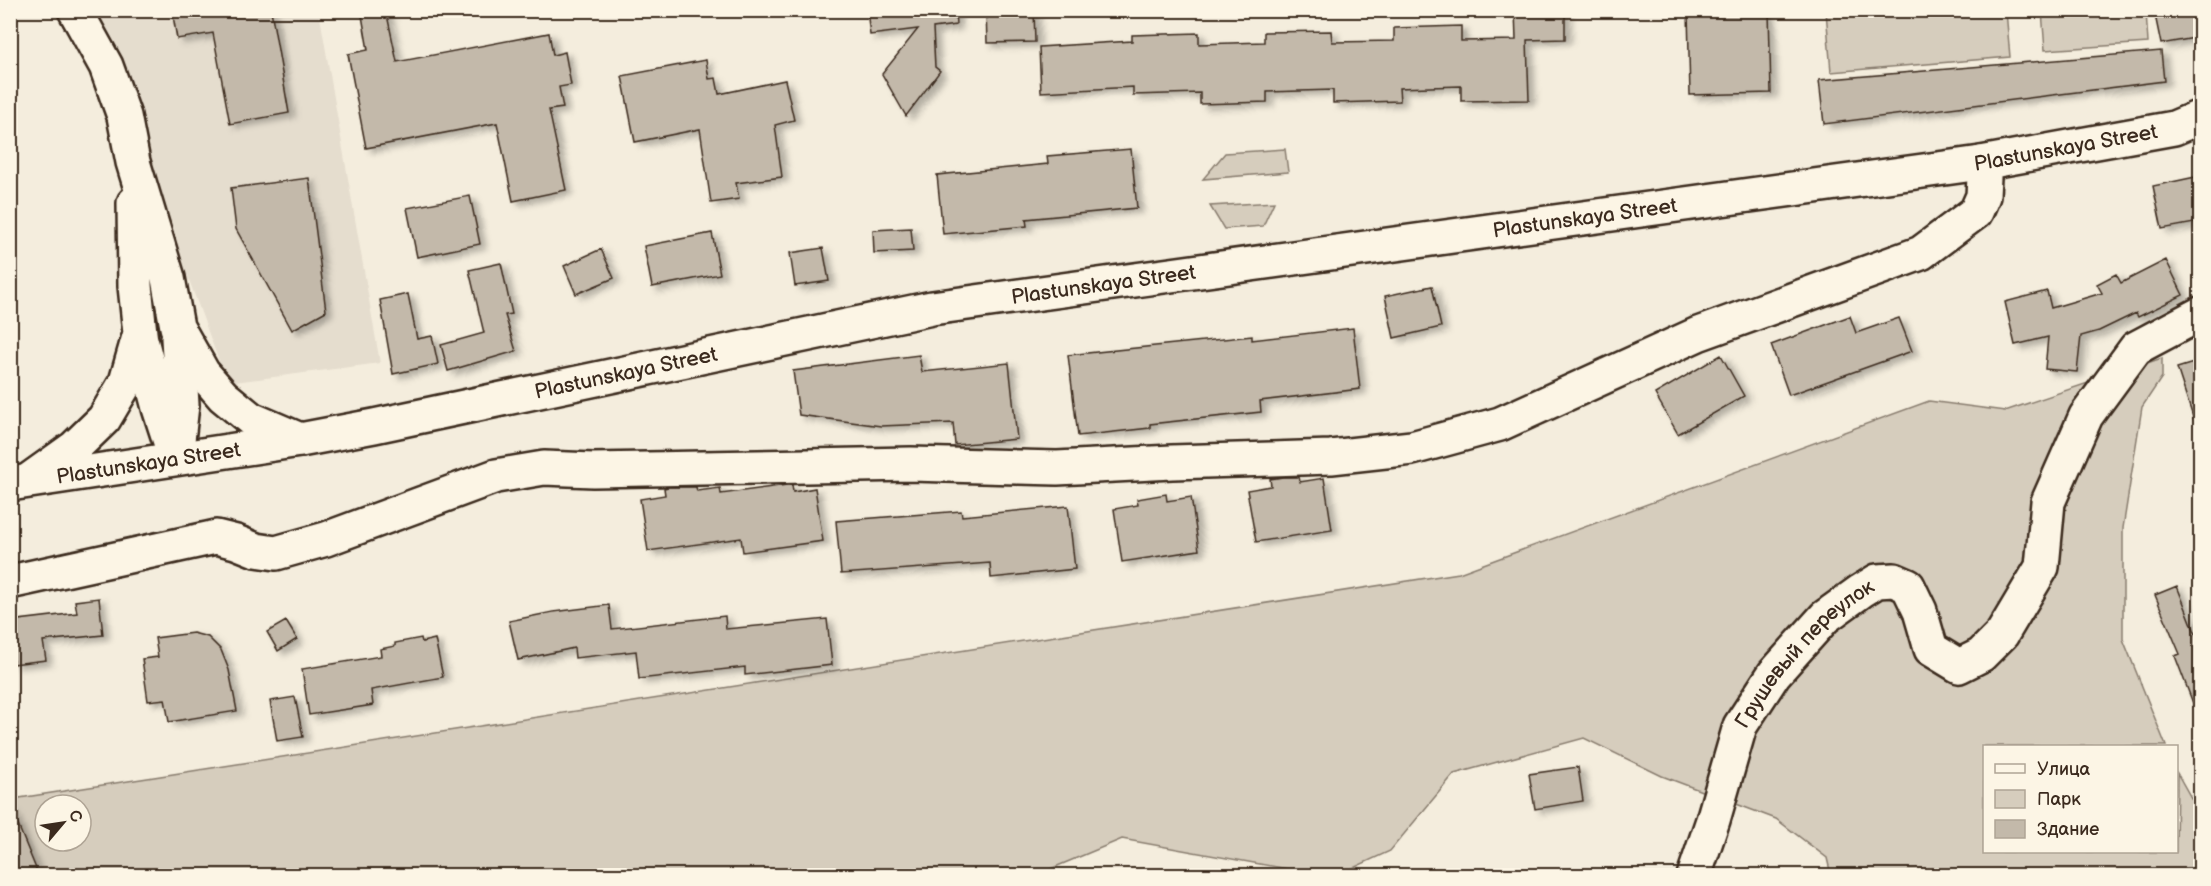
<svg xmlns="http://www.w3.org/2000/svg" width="2211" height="886" viewBox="0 0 2211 886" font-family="'Balsamiq Sans',sans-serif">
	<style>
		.built { fill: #e5ddce }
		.green { fill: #d6cdbd; stroke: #887c6e; stroke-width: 1.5; fill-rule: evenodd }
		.building { fill: #c3b9aa; stroke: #3b2a1e; stroke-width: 1.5; filter: url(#shadow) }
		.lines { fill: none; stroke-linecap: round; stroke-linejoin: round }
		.minor-casing { stroke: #3b2a1e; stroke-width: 38 }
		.major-casing { stroke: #3b2a1e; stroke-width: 38 }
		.minor { stroke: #fcf5e5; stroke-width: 33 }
		.major { stroke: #fcf5e5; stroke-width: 33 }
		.labels { text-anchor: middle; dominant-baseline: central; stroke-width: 5; stroke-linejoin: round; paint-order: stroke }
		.street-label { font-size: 21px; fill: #3b2a1e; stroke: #fcf5e5 }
	</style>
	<defs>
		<filter id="shadow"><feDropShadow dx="6" dy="4" stdDeviation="3" flood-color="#0004"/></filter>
	</defs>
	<rect width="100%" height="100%" fill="#f4eddd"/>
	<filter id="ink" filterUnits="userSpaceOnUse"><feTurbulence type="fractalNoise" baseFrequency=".0167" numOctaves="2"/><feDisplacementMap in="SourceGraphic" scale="12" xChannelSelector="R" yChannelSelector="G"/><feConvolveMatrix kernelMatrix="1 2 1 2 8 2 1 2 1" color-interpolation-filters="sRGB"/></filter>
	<g filter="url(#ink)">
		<path class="built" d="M82,11H319L380,363L227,383L150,174Z"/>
		<path class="green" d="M1826,11H2006L2010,57L1831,72Z
			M2042,11H2146L2148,43L2045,50Z
			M1285,149L1288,172L1203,179L1225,153Z
			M1274,202L1263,226L1224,229L1210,206Z
			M2162,358V377L2142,407L2123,528V639L2166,746H1984V852H2176L2177,773L2200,814V875H1831L1827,858L1776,819L1662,776L1584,738L1454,774L1390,851L1338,875H1321L1122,839L1048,870L1040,876H11L10,802L13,799L1459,573L1929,401L2005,411ZM45,805H81V841H45Z"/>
		<path class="building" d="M172,10H271L289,113L230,124L213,33L177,39Z
			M361,10H386L397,62L549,33L553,55L565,52L571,85L559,87L563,108L549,110L566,190L513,201L497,123L366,148L348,54L368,50Z
			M867,10H955L956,25L933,28L935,67L940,71L906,116L882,74L918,29L870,35Z
			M986,10H1034L1035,42L987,43Z
			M1515,10H1565V39L1527,40L1529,100L1461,101V86L1399,88L1400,101L1333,103V90L1267,92V102L1200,104V93L1133,95V87L1041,92L1039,47L1132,41V35L1165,34L1199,33V44L1264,42V32L1331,31L1332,42L1394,41V28L1429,27L1461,26V41L1516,40Z
			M2154,10H2192V14L2200,13V37L2161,44Z
			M1769,11L1771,93L1690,95L1688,12Z
			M2161,51L2164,81L1824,124L1819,80Z
			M706,60L709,79L716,78L719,94L785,80L794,120L775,125L782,177L736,183L739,199L711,203L700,129L635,142L622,76Z
			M1131,149L1137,208L1026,219L1027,226L943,234L937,175L1048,164L1047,156Z
			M2200,176V222L2162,229L2153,186Z
			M309,178L326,311L292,330L236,229L231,188Z
			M470,196L480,244L417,257L407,208Z
			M911,228L913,251L874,253L873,230Z
			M712,233L720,274L652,287L644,246Z
			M823,248L829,281L795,286L790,253Z
			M601,249L614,278L576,294L564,266Z
			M2166,260L2183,295L2138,317L2136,313L2099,331L2081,336L2077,372L2045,369L2048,337L2015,345L2005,302L2047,291L2051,308L2102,293L2097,284L2116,274L2121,283Z
			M501,263L512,314L505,315L516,351L448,371L441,345L484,333L469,270Z
			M1432,286L1441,327L1394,338L1385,296Z
			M408,294L417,339L432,336L438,364L393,374L380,300Z
			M1850,316L1856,333L1899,318L1912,351L1789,395L1771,345Z
			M1353,328L1360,389L1260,401L1261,412L1150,424V428L1078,436L1068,355L1252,336V340Z
			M919,355L922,372L1009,363L1017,439L955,445L953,423L881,426L799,415L793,371Z
			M1721,355L1744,396L1678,434L1655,394Z
			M2200,361V425L2196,426L2177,368Z
			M1283,477H1299L1300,482L1324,478L1332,530L1256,542L1247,490L1271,486L1270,479Z
			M787,485H792L793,492L815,488L823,541L743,552L741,538L648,551L640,499L665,495L664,488L668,487H696L697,491L720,488L721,494Z
			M1166,494L1167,501L1191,497L1199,550L1122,562L1114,509L1138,505L1137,499Z
			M1068,506L1075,569L991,578L990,563L841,574L836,521L961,511L962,516Z
			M2177,586L2200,645V718L2199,719L2175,656L2180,654L2155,595Z
			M99,598L103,635L43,641L46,660L13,664L10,621L77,613L75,601Z
			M609,605L612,629L725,616L726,629L827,619L832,665L745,675V667L639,679L636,651L575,658L574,648L518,660L509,621L553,612Z
			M286,621L297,639L278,651L267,632Z
			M193,633L208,637L221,650L229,670L237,711L169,722L165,699L148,701L142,659L158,657L155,638Z
			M421,638L422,642L435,639L443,677L371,690L373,705L309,715L302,669L381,656L380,649L395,646V643Z
			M295,697L303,737L277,741L270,701Z
			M1578,767L1583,801L1535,809L1529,774Z
			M10,809L11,808L39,876H16L10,862Z"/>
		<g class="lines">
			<defs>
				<g id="minor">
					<path d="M10,582L216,537L236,542L256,550L276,553L326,539L496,476L544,468L593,470L911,464L1057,468L1172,462L1331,457L1412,448L1500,424L1698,334L1921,253L1976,212L1983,196L1984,177L1981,163"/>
					<path id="s1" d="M1694,876L1713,820L1740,726L1774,674L1825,617L1861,591L1877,581L1894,580L1908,586L1920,611L1931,649L1959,666L1981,655L2002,634L2042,567L2048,502L2086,416L2136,348L2200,314"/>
				</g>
				<g id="major">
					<path d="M75,10L106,66L124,116L133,162L168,278L177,327L203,373L223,396L251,419L300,440"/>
					<path d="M140,336L159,408L173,451"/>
					<path d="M176,458L182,405L178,338"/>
					<path d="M32,478L74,448L104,419L126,382L140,333L135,286L134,203"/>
					<path id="s2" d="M10,484L300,440L374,426L932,308L1981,163L2174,128L2200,117"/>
				</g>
			</defs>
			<use href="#minor" class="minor-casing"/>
			<use href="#major" class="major-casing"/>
			<use href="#minor" class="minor"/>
			<use href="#major" class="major"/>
		</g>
	</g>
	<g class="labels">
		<g class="street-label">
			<text stroke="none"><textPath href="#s2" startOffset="2084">Plastunskaya Street</textPath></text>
			<text stroke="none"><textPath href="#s2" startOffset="1598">Plastunskaya Street</textPath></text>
			<text stroke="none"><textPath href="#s2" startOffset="1112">Plastunskaya Street</textPath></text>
			<text stroke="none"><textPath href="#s2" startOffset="626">Plastunskaya Street</textPath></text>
			<text stroke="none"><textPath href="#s2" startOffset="140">Plastunskaya Street</textPath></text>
			<text stroke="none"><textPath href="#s1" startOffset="255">Грушевый переулок</textPath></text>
		</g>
	</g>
	<rect width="2211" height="886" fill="none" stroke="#fcf5e5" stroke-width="36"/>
	<rect x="18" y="18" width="2175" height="850" fill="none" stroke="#3b2a1e" stroke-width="2" filter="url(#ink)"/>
	<rect x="1983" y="745" width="195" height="108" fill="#fcf5e5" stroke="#afa495" stroke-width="1.5"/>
	<rect x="1995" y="764" width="30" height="9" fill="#fcf5e5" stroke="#afa495" stroke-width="1.5"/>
	<text x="2037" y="775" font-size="18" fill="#3b2a1e">Улица</text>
	<rect x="1995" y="790" width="30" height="18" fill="#d6cdbd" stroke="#afa495" stroke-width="1.5"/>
	<text x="2037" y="805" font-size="18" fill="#3b2a1e">Парк</text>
	<rect x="1995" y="820" width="30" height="18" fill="#c3b9aa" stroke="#afa495" stroke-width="1.5"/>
	<text x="2037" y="835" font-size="18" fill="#3b2a1e">Здание</text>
	<g transform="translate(63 823) rotate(61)"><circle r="28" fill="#fcf5e5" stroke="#afa495" stroke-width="1.5"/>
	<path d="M0-4.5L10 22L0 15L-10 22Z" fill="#3b2a1e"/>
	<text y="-9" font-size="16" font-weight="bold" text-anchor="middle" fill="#3b2a1e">С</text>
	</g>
</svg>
